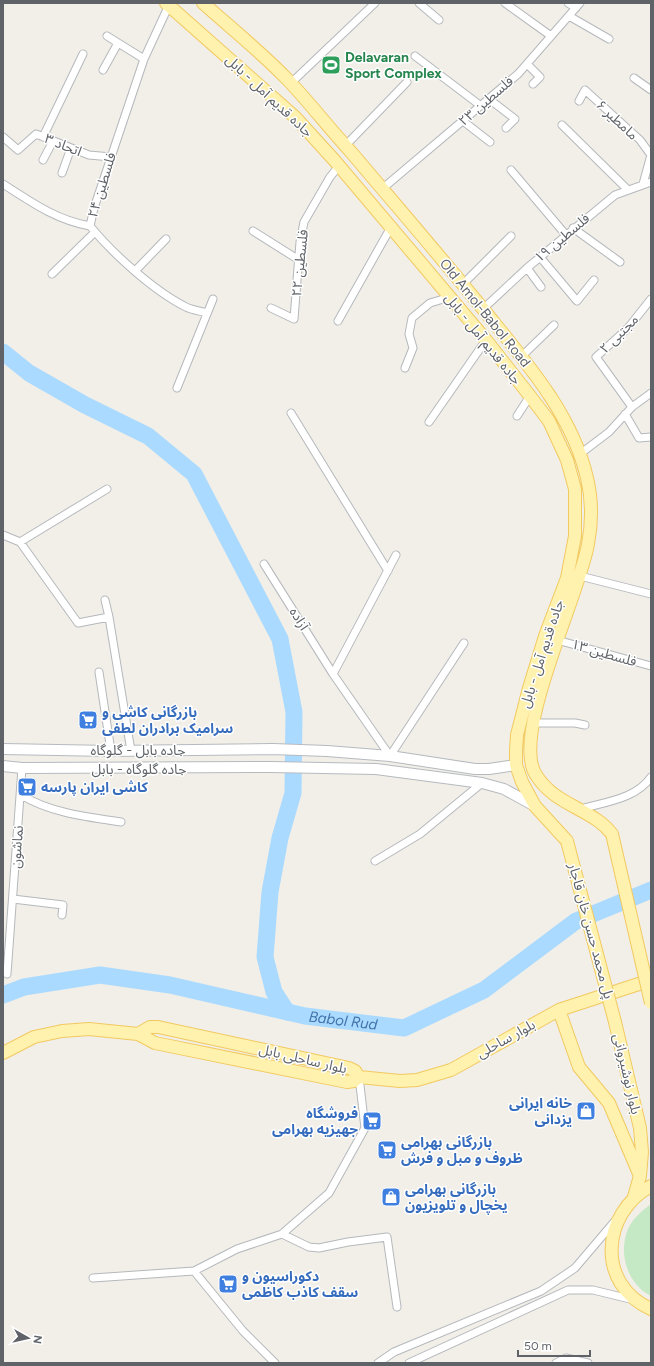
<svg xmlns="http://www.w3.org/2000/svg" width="654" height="1366" viewBox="0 0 654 1366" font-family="Figtree,'Noto Sans Arabic',sans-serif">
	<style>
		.green { fill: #c5e8c5 }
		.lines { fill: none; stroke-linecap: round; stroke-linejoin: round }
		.river { stroke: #aadaff; stroke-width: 17 }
		.street-casing { stroke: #b5b8bc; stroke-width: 9 }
		.secondary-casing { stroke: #b6babf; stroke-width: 12 }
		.primary-casing { stroke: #f2c960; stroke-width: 14 }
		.street { stroke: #fff; stroke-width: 7 }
		.secondary { stroke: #fff; stroke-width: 10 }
		.primary { stroke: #fff2af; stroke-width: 12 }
		.primary-bridge-casing { stroke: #f2c960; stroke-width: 14; stroke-linecap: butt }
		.primary-bridge { stroke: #fff2af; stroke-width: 12 }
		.labels { text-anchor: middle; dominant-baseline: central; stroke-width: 3; stroke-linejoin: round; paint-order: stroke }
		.leisure-label { font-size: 14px; font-weight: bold; fill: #27864d; stroke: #fff; text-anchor: start }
		.street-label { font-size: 14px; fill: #5f6368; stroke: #fff }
		.shop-label { font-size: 14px; font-weight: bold; fill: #366cbe; stroke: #fff; text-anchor: start }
		.water-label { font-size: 15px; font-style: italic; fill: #4174aa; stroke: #fff }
	</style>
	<rect width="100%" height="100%" fill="#f1efe8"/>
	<path class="green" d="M651,1204V1296C627,1284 618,1253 628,1229C633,1218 642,1211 651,1204Z"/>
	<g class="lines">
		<g class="river">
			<path d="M3,352L29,373L85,405L148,436L194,474L280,639L294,712L293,793L280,838L270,892L265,957L274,992L287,1012"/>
			<path id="s1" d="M3,995L24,987L100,975L170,985L305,1016L404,1028L484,990L576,921L651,890"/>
		</g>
		<defs>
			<path id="street" d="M419,3L439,20
				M505,3L551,36
				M568,3L576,8
				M169,5L144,59L94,208L90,226C113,254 154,291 186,307C192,310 200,311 207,313
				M569,16L609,39
				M107,36L144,59
				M415,56L481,106
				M527,64L540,77L533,84
				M103,70L118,43
				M634,78L651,90
				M291,83L375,3
				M489,99L515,119L506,128
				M579,101L585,90L640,140L651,155L643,184
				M463,121L490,142
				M562,125L628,190
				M3,137L18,150L36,134L89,155L111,157
				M43,137L83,54
				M345,146L407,82
				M43,160L53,141
				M511,170L566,235
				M62,173L71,148
				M3,184C31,202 56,220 90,226
				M382,189L518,74L580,3
				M573,228L620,262
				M253,231L299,260
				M540,257L577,301L594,280
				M527,268L541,287
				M136,270L166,239
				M52,274L95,232
				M463,284L511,236
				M271,308L294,319L300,242L304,222L330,177L339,166
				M483,309L527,268L615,195L651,182
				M338,321L391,227
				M522,356L554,325
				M405,368L413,348L409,334L412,318L430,303L450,297
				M177,388L213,299
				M632,407L596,357L628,328L651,299
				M291,413L388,571
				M625,414L639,438L651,437
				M517,416L530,396
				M429,422L486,340
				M580,454L609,432L632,407L651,393
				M3,535L20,542L107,489
				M20,542L78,623L109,617L131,751
				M396,555L333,674L390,756L464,643
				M264,564L333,674
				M580,576L651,594
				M105,600L109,617
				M557,640L651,666
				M99,672L111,751
				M534,723H575L585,725
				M21,795C51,813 87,817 121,822
				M578,810C603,802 635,800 651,777
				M375,861L420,834L482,783
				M13,899L63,905L62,915
				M7,974L22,768
				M282,1234L329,1193L365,1128L359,1077
				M194,1271L237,1249L282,1234L309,1247L319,1248L348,1242L387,1237L397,1307
				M93,1278L194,1271L243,1331L275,1363
				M378,1363L394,1352L541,1291L575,1268L615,1221
				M409,1363L568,1290H593L634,1300
				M556,1363L566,1358L588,1363"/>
			<path id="secondary" d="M3,749L111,751L273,749L327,751L390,756L475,769H489L516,765
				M3,766L22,768L270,767L376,769L482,783L504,789L535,806"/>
			<path id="primary" d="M166,3L295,117L335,161L486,340L530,396L549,421L567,460L575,489V536L567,578L545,636L529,688L517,735L516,751V765L522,782L535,806L567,841
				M203,3C231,28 261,52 287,79C309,102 329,128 351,152C395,204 440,256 483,309C524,360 572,413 587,478C592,499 592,523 588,544C580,594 510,735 536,775C551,799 575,805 597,820C603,824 608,829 612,834
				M559,1010L579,1067L609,1103L640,1176
				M615,1022L640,1128L642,1152L640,1176L634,1197
				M3,1053L34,1037L62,1031L89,1029L138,1034L155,1043L347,1082L354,1081L359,1077L355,1071L349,1068L158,1027H150L138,1034
				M359,1077L400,1081L417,1080L451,1070L559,1010L651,980
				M651,1186C601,1213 596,1285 651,1309"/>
		</defs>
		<use href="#street" class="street-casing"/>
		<use href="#secondary" class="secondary-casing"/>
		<use href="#primary" class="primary-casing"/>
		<use href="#street" class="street"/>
		<use href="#secondary" class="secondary"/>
		<use href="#primary" class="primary"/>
		<defs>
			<path id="primary-bridge" d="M612,834L651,1003
				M567,841L615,1022"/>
		</defs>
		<use href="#primary-bridge" class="primary-bridge-casing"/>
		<use href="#primary-bridge" class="primary-bridge"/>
	</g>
	<defs>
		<symbol id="stadium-square" viewBox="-11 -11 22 22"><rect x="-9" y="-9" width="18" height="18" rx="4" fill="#2e9e5b" stroke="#fff"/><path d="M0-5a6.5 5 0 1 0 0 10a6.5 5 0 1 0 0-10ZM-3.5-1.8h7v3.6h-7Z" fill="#fff"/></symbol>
		<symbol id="supermarket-square" viewBox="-11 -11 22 22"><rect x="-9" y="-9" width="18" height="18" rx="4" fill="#3f7fe0" stroke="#fff"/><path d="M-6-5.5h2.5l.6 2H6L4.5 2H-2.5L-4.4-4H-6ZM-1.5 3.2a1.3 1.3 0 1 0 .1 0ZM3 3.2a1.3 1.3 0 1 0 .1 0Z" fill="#fff"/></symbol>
		<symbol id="shop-square" viewBox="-11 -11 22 22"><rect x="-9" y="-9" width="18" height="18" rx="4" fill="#3f7fe0" stroke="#fff"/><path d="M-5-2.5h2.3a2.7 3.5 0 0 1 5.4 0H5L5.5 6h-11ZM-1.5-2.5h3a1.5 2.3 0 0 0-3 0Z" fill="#fff"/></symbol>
	</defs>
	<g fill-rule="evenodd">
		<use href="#stadium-square" x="320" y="54" width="22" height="22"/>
		<use href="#supermarket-square" x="77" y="709" width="22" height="22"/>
		<use href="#supermarket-square" x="16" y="776" width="22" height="22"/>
		<use href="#shop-square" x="575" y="1100" width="22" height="22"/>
		<use href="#supermarket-square" x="361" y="1110" width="22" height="22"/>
		<use href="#supermarket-square" x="376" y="1139" width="22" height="22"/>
		<use href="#shop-square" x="380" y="1186" width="22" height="22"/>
		<use href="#supermarket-square" x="217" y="1273" width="22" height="22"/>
	</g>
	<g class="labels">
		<g class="leisure-label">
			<text x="345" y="57">Delavaran<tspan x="345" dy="16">Sport Complex</tspan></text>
		</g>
		<g class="street-label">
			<text transform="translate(269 96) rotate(43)">جاده قدیم آمل - بابل</text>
			<text transform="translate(486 101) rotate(-41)">فلسطین ۲۳</text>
			<text transform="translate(617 120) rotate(43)">مامطیر ۶</text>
			<text transform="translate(63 145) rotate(22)">اتحاد ۳</text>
			<text transform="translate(102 185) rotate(-73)">فلسطین ۲۴</text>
			<text transform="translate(562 238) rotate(-40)">فلسطین ۱۹</text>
			<text transform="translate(300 263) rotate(-84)">فلسطین ۲۲</text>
			<text transform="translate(485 313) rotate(51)">Old Amol-Babol Road</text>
			<text transform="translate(619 334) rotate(-45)">مجتبی ۲</text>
			<text transform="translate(483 339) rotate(51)">جاده قدیم آمل - بابل</text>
			<text transform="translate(299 619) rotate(58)">آزاده</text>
			<text transform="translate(604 653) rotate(16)">فلسطین ۱۳</text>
			<text transform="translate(542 654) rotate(-72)">جاده قدیم آمل - بابل</text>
			<text x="138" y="750">جاده بابل - گلوگاه</text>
			<text x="139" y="769">جاده گلوگاه - بابل</text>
			<text transform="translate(17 847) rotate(-86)">نماشون</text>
			<text transform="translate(591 931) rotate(75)">پل محمد حسن خان قاجار</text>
			<text transform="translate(506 1039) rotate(-29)">بلوار ساحلی</text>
			<text transform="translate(303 1059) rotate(13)">بلوار ساحلی بابل</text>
			<text transform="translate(627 1074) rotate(77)">بلوار نوشیروانی</text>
		</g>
		<g class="shop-label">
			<text x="102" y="712">بازرگانی کاشی و<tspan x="102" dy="16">سرامیک برادران لطفی</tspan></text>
			<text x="41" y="787">کاشی ایران پارسه</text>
			<text x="572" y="1103" text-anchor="end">خانه ایرانی<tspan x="572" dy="16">یزدانی</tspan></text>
			<text x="358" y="1113" text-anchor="end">فروشگاه<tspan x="358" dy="16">جهیزیه بهرامی</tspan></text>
			<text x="401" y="1142">بازرگانی بهرامی<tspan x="401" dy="16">ظروف و مبل و فرش</tspan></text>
			<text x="405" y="1189">بازرگانی بهرامی<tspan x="405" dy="16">یخچال و تلویزیون</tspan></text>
			<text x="242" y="1276">دکوراسیون و<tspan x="242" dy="16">سقف کاذب کاظمی</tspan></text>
		</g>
		<g class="water-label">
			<text stroke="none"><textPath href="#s1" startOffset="347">Babol Rud</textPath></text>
		</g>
	</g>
	<rect width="654" height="1366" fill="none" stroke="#5f6368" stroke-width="8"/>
	<g transform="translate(28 1338) rotate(98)" stroke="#ffffff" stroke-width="3" paint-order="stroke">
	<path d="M0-3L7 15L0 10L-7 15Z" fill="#5f6368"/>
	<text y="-6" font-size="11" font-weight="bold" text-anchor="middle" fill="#5f6368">N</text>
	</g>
	<path d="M518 1350v6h72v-6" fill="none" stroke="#5f6368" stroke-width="2"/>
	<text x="524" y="1350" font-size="12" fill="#5f6368" stroke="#ffffff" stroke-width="3" paint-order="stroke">50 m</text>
</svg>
